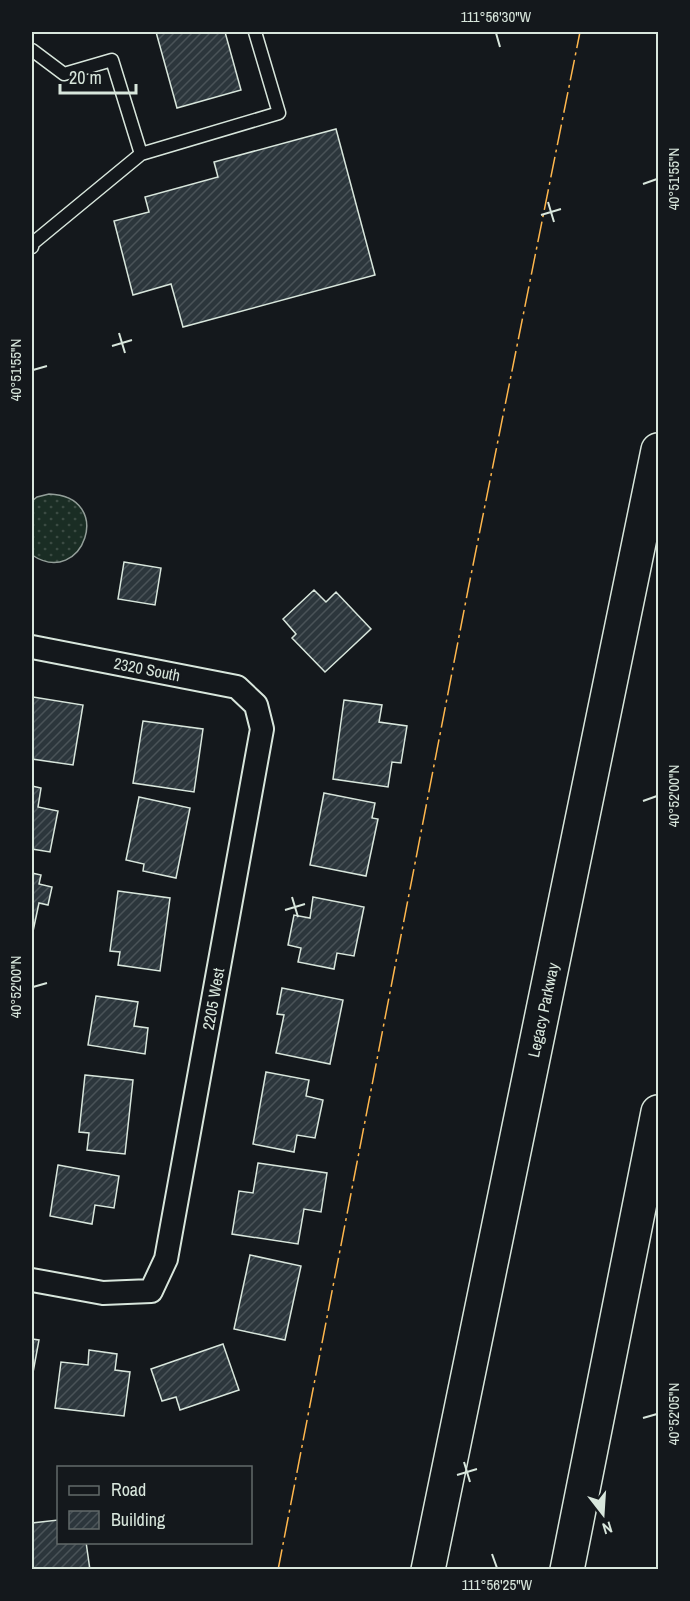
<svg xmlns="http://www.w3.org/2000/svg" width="690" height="1601" viewBox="0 0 690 1601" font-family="'Archivo Narrow',sans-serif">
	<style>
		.grass { fill: url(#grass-dots); stroke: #939e99; stroke-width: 1.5 }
		.building { fill: url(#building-hatch); stroke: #d8e6dc; stroke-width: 1.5 }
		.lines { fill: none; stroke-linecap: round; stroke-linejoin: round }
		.service-casing { stroke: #d8e6dc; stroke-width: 15 }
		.minor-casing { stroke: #d8e6dc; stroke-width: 26 }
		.motorway-casing { stroke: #d8e6dc; stroke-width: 36 }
		.service { stroke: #14181c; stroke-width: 12 }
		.minor { stroke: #14181c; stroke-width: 22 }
		.motorway { stroke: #14181c; stroke-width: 33 }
		.power { stroke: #ffb74d; stroke-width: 1.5; stroke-dasharray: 21 4.5 3 4.5; stroke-linecap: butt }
		.ticks { fill: none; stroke: #d8e6dc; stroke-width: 2 }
		.labels { text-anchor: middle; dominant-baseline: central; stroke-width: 4.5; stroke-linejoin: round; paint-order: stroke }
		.street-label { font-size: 16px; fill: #d8e6dc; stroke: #14181c }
		.neatline { fill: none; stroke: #d8e6dc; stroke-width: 2 }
		.ticks-label { font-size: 15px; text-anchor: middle; fill: #d8e6dc }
	</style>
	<defs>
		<pattern id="grass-dots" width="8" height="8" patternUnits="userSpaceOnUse" patternTransform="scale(1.5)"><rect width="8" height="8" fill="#1a2d24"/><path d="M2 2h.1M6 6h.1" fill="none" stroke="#3b4b43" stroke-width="1.8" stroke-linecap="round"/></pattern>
		<pattern id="building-hatch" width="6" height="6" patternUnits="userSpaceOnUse" patternTransform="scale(1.5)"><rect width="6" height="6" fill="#2c363c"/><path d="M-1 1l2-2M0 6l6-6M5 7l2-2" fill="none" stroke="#4a5358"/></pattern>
	</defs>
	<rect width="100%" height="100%" fill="#14181c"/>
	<path class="grass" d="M49,494C116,496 83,589 32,555V501L37,497Z"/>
	<path class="building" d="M156,32H225L241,90L177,108Z
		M336,129L375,275L183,327L171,284L133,295L114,221L149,212L145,197L218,177L214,162Z
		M124,562L161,568L155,605L118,599Z
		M314,590L326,602L336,592L371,629L325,672L292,638L296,634L283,619Z
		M33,697L83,705L73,765L32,759Z
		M344,700L382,705L379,722L407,726L401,763L392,762L388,787L333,779Z
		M143,721L203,729L194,792L133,783Z
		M32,786L41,788L38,807L58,811L50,852L32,849Z
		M324,793L375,803L372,818L378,819L366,876L310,865Z
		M139,797L190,808L176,878L143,871L144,864L126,860Z
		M32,873L41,875L39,884L52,887L48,905L39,903L32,936Z
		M118,891L170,898L160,971L118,965L120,952L110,951Z
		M313,897L364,907L354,956L337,953L334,969L298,962L301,948L288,945L294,915L310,918Z
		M282,988L343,1000L330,1064L276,1053L284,1015L277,1014Z
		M96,996L138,1002L134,1026L148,1028L145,1054L88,1045Z
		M266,1072L309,1080L306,1096L323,1100L315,1138L297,1135L294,1152L253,1144Z
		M85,1075L133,1080L125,1154L87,1150L89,1133L79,1132Z
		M258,1163L327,1173L321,1212L304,1209L298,1244L232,1234L239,1191L253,1193Z
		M58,1165L119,1176L114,1208L95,1205L92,1224L50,1216Z
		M250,1255L301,1266L285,1340L234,1329Z
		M32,1339L39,1340L32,1378Z
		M223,1344L239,1390L180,1410L176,1397L162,1401L151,1369Z
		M89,1350L117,1354L115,1370L130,1372L124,1416L55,1408L61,1362L88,1365Z
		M58,1520V1542H86L90,1570H32V1523Z"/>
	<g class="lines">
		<defs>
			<path id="service" d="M32,50L64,74L112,60L141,154
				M32,247L33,243L141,154L279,113L255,32"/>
			<path id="minor" d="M32,647L237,687L256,705L262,729L166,1259L151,1291L103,1293L32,1280"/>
			<path id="motorway" d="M428,1570L658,450
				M567,1570L658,1112"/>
		</defs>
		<use href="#service" class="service-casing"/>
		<use href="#minor" class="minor-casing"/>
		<use href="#motorway" class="motorway-casing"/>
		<use href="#service" class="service"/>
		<use href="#minor" class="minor"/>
		<use href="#motorway" class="motorway"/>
		<path class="power" d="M278,1570L468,590L580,32"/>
	</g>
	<path class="ticks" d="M496,33L500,47M643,184L657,179M548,202L554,222M541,215L561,209M119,333L125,353M112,346L132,340M33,370L47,366M643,801L657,796M292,897L298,917M285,910L305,904M33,987L47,983M643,1418L657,1414M464,1462L470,1482M457,1475L477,1469M492,1554L497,1568"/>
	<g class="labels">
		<g class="street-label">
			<text transform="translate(147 669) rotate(11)">2320 South</text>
			<text transform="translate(213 999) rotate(-80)">2205 West</text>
			<text transform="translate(543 1010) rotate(-78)">Legacy Parkway</text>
		</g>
	</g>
	<rect width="690" height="1601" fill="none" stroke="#14181c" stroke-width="66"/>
	<rect x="57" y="1466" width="195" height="78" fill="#14181c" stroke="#626a69" stroke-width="1.5"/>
	<rect x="69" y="1486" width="30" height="9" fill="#14181c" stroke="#626a69" stroke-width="1.5"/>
	<text x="111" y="1496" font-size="18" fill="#d8e6dc">Road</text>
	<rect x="69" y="1511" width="30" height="18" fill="url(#building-hatch)" stroke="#626a69" stroke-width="1.5"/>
	<text x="111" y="1526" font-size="18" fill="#d8e6dc">Building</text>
	<g transform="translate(603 1514) rotate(163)" stroke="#14181c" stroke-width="4.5" paint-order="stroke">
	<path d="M0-4.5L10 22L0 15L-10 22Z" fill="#d8e6dc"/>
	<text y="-9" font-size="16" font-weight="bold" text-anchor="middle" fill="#d8e6dc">N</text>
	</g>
	<path d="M60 84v9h76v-9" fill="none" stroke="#d8e6dc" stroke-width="3"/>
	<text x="69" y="84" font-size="18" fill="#d8e6dc" stroke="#14181c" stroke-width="4.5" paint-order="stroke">20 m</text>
	<rect x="33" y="33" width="624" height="1535" class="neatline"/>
	<g class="ticks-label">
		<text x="496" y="22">111°56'30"W</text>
		<text transform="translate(674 179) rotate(-90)" y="5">40°51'55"N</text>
		<text transform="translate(16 370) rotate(-90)" y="5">40°51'55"N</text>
		<text transform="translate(674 796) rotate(-90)" y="5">40°52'00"N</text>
		<text transform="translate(16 987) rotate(-90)" y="5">40°52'00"N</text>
		<text transform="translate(674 1414) rotate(-90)" y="5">40°52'05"N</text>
		<text x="497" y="1590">111°56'25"W</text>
	</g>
</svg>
